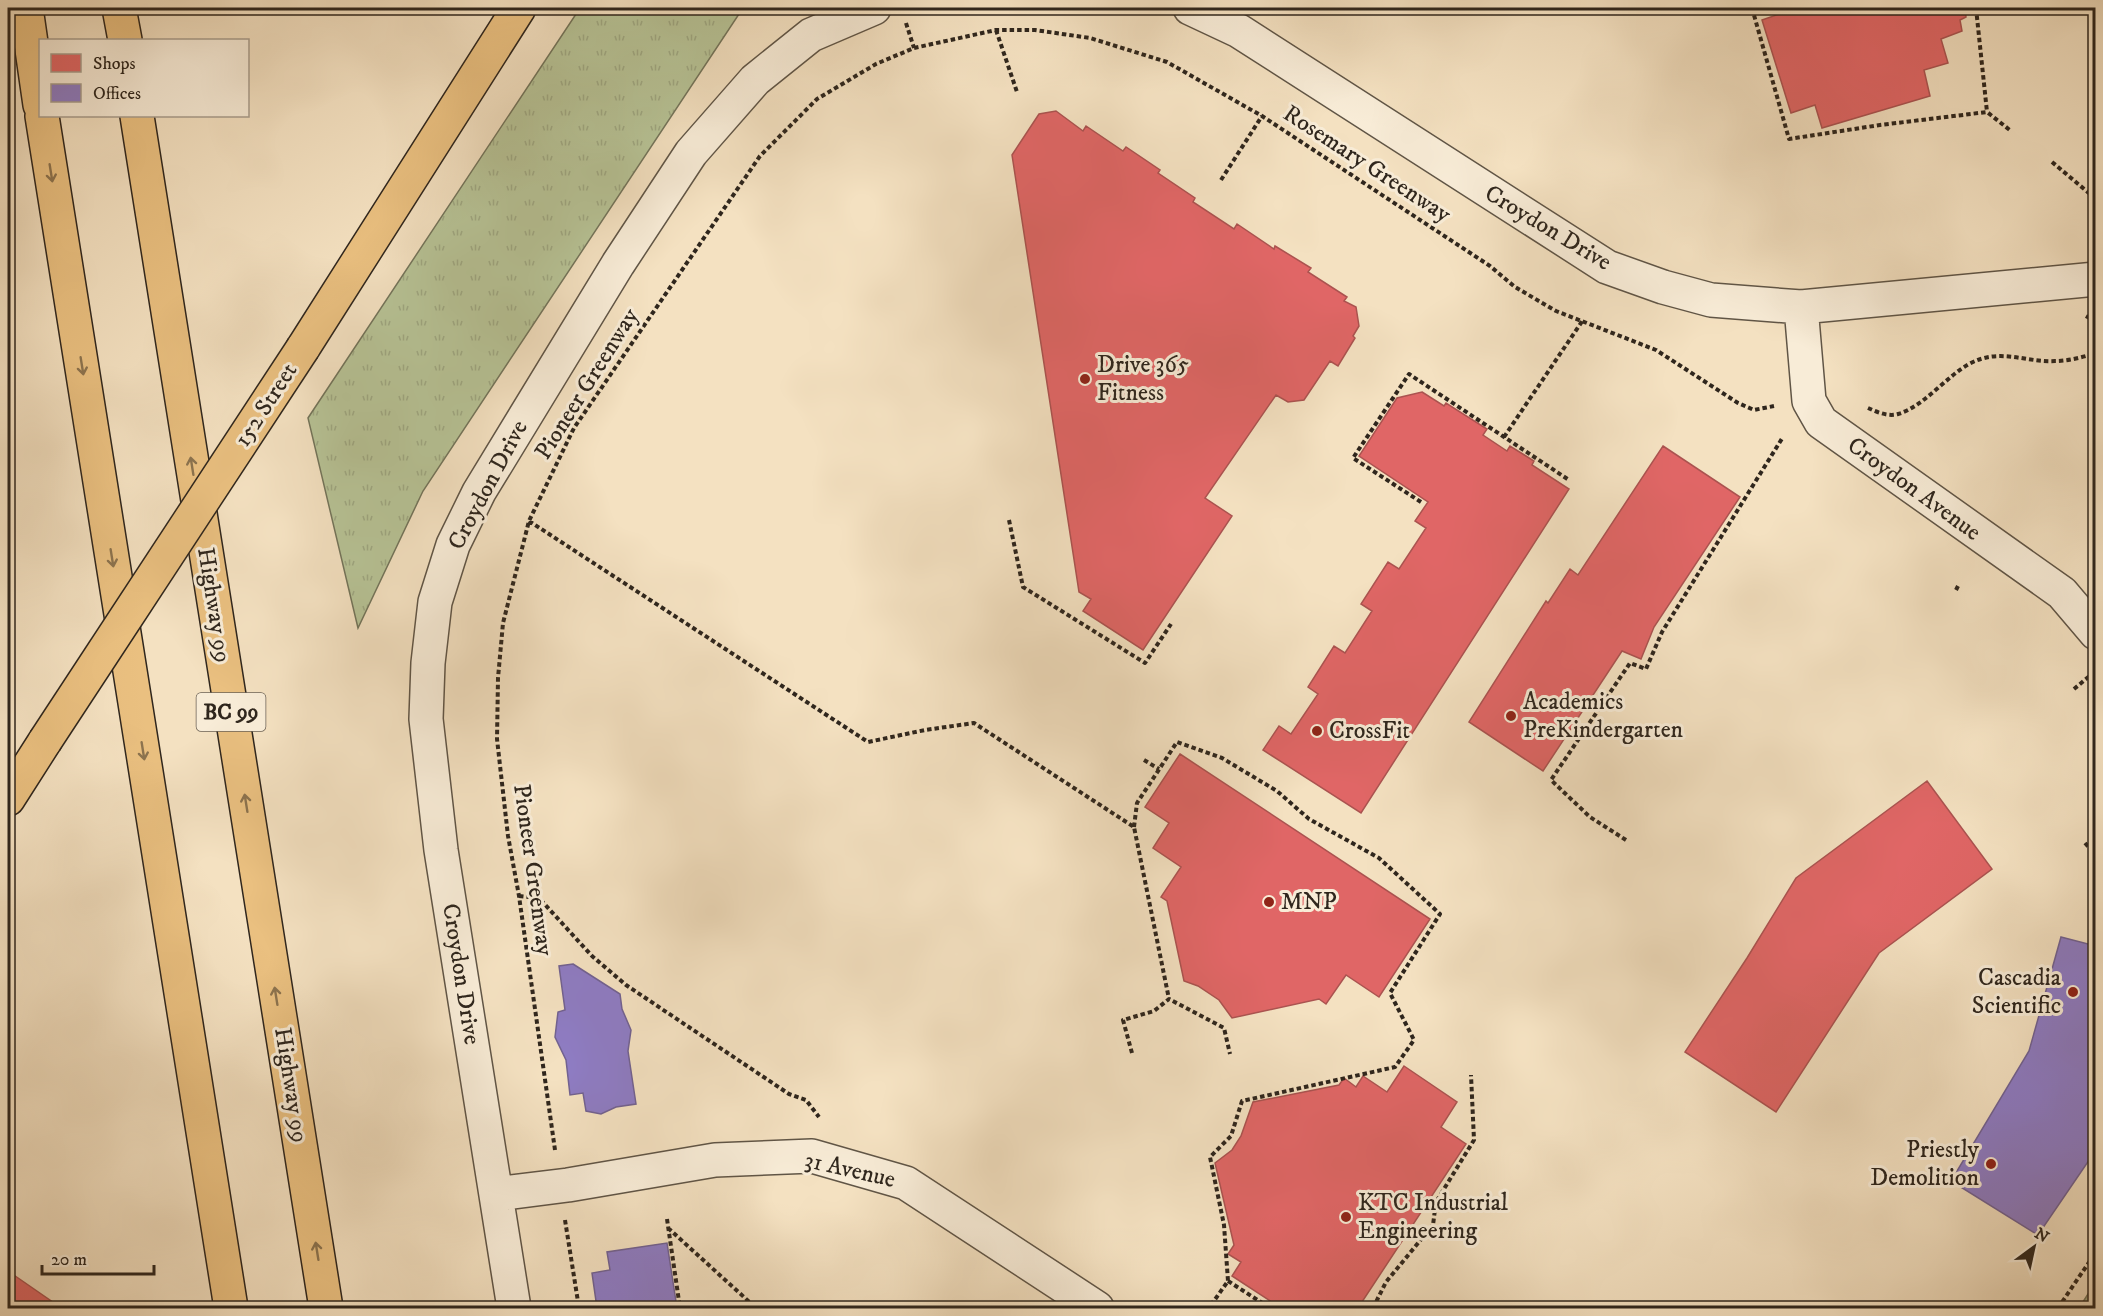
<svg xmlns="http://www.w3.org/2000/svg" width="2103" height="1316" viewBox="0 0 2103 1316" font-family="'IM FELL DW Pica',serif">
	<style>
		.grass { fill: url(#grass-tufts); stroke: #73745a; stroke-width: 1.5 }
		.forest { fill: url(#forest-firs); stroke: #73745a; stroke-width: 1.5 }
		.shops { fill: #e06666; stroke: #ab5350; stroke-width: 1.5 }
		.offices { fill: #8e7cc3; stroke: #726291; stroke-width: 1.5 }
		.lines { fill: none; stroke-linecap: round; stroke-linejoin: round }
		.minor-casing { stroke: #605546; stroke-width: 36 }
		.major-casing { stroke: #2f261d; stroke-width: 36 }
		.highway-casing { stroke: #2f261d; stroke-width: 36 }
		.path { stroke: #2f261d; stroke-width: 4; stroke-dasharray: 4.5 3; stroke-linecap: butt }
		.minor { stroke: #f8ecd7; stroke-width: 33 }
		.major { stroke: #eac080; stroke-width: 33 }
		.highway { stroke: #eac080; stroke-width: 33 }
		.major-bridge-casing { stroke: #2f261d; stroke-width: 36; stroke-linecap: butt }
		.major-bridge { stroke: #eac080; stroke-width: 33 }
		.oneway { stroke: #8c734e }
		.poi-dot { fill: #8f2418; stroke: #f8ecd7; stroke-width: 2 }
		.labels { text-anchor: middle; dominant-baseline: central; stroke-width: 6; stroke-linejoin: round; paint-order: stroke }
		.shield { fill: #f8ecd7; stroke: #6b6155; stroke-width: 1.5 }
		.shield-label { font-size: 22px; font-weight: bold; fill: #2f261d }
		.street-label { font-size: 24px; fill: #2f261d; stroke: #f8ecd7 }
		.poi-label { font-size: 24px; fill: #2f261d; stroke: #f8ecd7; text-anchor: start }
	</style>
	<defs>
		<pattern id="grass-tufts" width="24" height="20" patternUnits="userSpaceOnUse" patternTransform="scale(1.5)"><rect width="24" height="20" fill="#b7c396"/><path d="M3 7l-1-3M5 7V3M7 7l1-3M15 17l-1-3M17 17v-4M19 17l1-3" fill="none" stroke="#9ea781"/></pattern>
		<pattern id="forest-firs" width="22" height="20" patternUnits="userSpaceOnUse" patternTransform="scale(1.5)"><rect width="22" height="20" fill="#b7c396"/><path d="M5 1l3.5 6h-7zM16 11l3.5 6h-7z" fill="#9ea781"/></pattern>
	</defs>
	<rect width="100%" height="100%" fill="#f4e1c1"/>
	<filter id="stains"><feTurbulence type="fractalNoise" baseFrequency=".00333" numOctaves="4"/><feColorMatrix values="0 0 0 0 .2 0 0 0 0 .09 0 0 0 0 .02 0 0 0 .5 -.17"/></filter>
	<radialGradient id="worn" r=".72"><stop offset=".6" stop-color="#630" stop-opacity="0"/><stop offset="1" stop-color="#630" stop-opacity=".3"/></radialGradient>
	<path class="grass" d="M580,8H743L423,491L358,628L308,418Z"/>
	<path class="forest" d="M2095,1283V1308H2087L2081,1305Z"/>
	<path class="shops" d="M1797,8H1965L1966,17L1960,20L1962,31L1941,39L1948,63L1924,70L1930,96L1822,128L1815,105L1791,113L1762,20Z
		M1056,111L1083,131L1086,126L1123,151L1126,147L1160,170L1158,173L1195,198L1193,202L1234,229L1237,224L1274,249L1275,246L1311,268L1308,272L1347,297L1344,301L1356,307L1359,326L1353,336L1355,338L1338,366L1330,361L1304,400L1288,402L1276,395L1205,498L1232,516L1143,650L1083,611L1091,599L1079,592L1012,155L1039,114Z
		M1422,392L1444,406L1446,403L1487,429L1483,435L1507,451L1510,446L1534,461L1532,465L1569,489L1361,813L1263,750L1279,726L1291,734L1318,694L1308,687L1334,646L1345,653L1372,611L1361,604L1388,562L1399,569L1426,528L1415,521L1428,502L1359,456L1397,398Z
		M1663,446L1740,497L1654,627L1641,659L1622,651L1543,771L1469,722L1546,601L1548,603L1570,569L1578,575Z
		M1180,754L1430,919L1379,997L1346,975L1326,1004L1319,999L1232,1018L1219,1000L1198,986L1184,981L1167,901L1161,897L1181,867L1153,848L1169,823L1145,807Z
		M1927,781L1992,869L1879,953L1776,1112L1685,1052L1747,958L1796,878Z
		M1404,1066L1457,1102L1441,1127L1466,1144L1358,1308H1281L1232,1276L1241,1262L1228,1254L1234,1245L1215,1163L1232,1150L1241,1136L1253,1102L1339,1085L1344,1078L1356,1087L1363,1076L1387,1092Z
		M8,1271L57,1305L58,1308H8Z"/>
	<path class="offices" d="M2061,937L2096,946V1150L2038,1235L1951,1181L2029,1051Z
		M573,964L620,994L622,1009L631,1030L628,1051L636,1104L616,1107L601,1114L586,1111L583,1093L570,1095L566,1060L555,1037L558,1012L565,1010L559,966Z
		M667,1243L677,1308H597L592,1273L610,1270L607,1252Z"/>
	<g class="lines">
		<defs>
			<path id="minor" d="M1190,8L1239,31L1607,267L1663,287L1711,300L1801,307L2096,279
				M1801,307L1809,401L1821,422L2062,593L2096,633
				M496,1194L568,1185L715,1160L812,1156L906,1183L1097,1308
				M514,1308L441,850L426,719L428,663L435,602L453,545L479,492L618,264L691,153L755,80L811,35L874,8"/>
			<path id="major" d="M303,348L519,8
				M8,799L45,741"/>
			<path id="highway" d="M26,8L40,105
				M119,8L125,40
				M42,116L231,1308
				M137,116L326,1308"/>
		</defs>
		<use href="#minor" class="minor-casing"/>
		<use href="#major" class="major-casing"/>
		<use href="#highway" class="highway-casing"/>
		<path class="path" d="M1752,8L1789,139L1880,125L1987,112L2011,131
			M1976,8L1987,112
			M906,23L914,48
			M996,30L1017,92
			M2052,162L2096,199
			M1221,180L1262,116
			M2086,316L2096,322
			M1868,408C1877,412 1888,417 1898,414C1923,407 1947,376 1969,364C2000,347 2026,363 2055,361C2069,361 2083,357 2096,353
			M1504,437L1583,320
			M1421,502L1353,458L1409,374L1569,480
			M1009,520L1023,587L1145,663L1171,624
			M529,521L868,742L925,730L974,723L1134,827L1169,999
			M1956,590L1958,586
			M2074,689L2092,674
			M1144,760L1159,769
			M1134,827L1137,803L1177,742L1222,758L1277,791L1309,819L1379,858L1440,914L1390,993L1414,1040L1395,1067L1242,1101L1231,1136L1210,1157L1224,1225L1228,1281L1209,1308
			M1626,840L1590,817L1551,780L1630,663L1646,669L1662,632L1783,437
			M2085,843L2096,855
			M519,896L539,898L592,956L626,985L789,1094L806,1100L819,1117
			M1132,1053L1123,1020L1154,1011L1169,999L1224,1028L1230,1054
			M555,1150L519,896L508,836L497,739L498,678L503,623L529,521L574,428L760,156L817,99L876,64L914,48L996,30H1035L1090,38L1167,62L1262,116L1490,266L1515,287L1556,311L1656,350L1738,403L1754,410L1774,406
			M667,1219L680,1308
			M565,1220L579,1308
			M668,1228L756,1308
			M1228,1281L1270,1308
			M1373,1308L1386,1282L1433,1225L1436,1202L1474,1140L1471,1075
			M2058,1308L2096,1252"/>
		<use href="#minor" class="minor"/>
		<use href="#major" class="major"/>
		<use href="#highway" class="highway"/>
		<defs>
			<path id="major-bridge" d="M45,741L303,348"/>
		</defs>
		<use href="#major-bridge" class="major-bridge-casing"/>
		<use href="#major-bridge" class="major-bridge"/>
	</g>
	<defs><path id="oneway-shaft" d="M-6 0H5M1.5-3L5.5 0L1.5 3" fill="none" stroke-width="1.6" stroke-linecap="round" stroke-linejoin="round" transform="scale(1.5)"/></defs>
	<g class="oneway">
		<use href="#oneway-shaft" transform="translate(51 173) rotate(81)"/>
		<use href="#oneway-shaft" transform="translate(82 366) rotate(81)"/>
		<use href="#oneway-shaft" transform="translate(192 466) rotate(-99)"/>
		<use href="#oneway-shaft" transform="translate(112 558) rotate(81)"/>
		<use href="#oneway-shaft" transform="translate(143 751) rotate(81)"/>
		<use href="#oneway-shaft" transform="translate(246 803) rotate(-99)"/>
		<use href="#oneway-shaft" transform="translate(276 996) rotate(-99)"/>
		<use href="#oneway-shaft" transform="translate(317 1251) rotate(-99)"/>
	</g>
	<g class="poi-dot">
		<circle cx="1085" cy="379" r="6"/>
		<circle cx="1511" cy="716" r="6"/>
		<circle cx="1317" cy="731" r="6"/>
		<circle cx="1269" cy="902" r="6"/>
		<circle cx="2073" cy="992" r="6"/>
		<circle cx="1991" cy="1164" r="6"/>
		<circle cx="1346" cy="1217" r="6"/>
	</g>
	<g class="labels">
		<rect class="shield" x="196.5" y="693" width="69" height="38" rx="4.5"/>
		<g class="shield-label">
			<text x="231" y="712">BC 99</text>
		</g>
		<g class="street-label">
			<text transform="translate(1367 164) rotate(33)">Rosemary Greenway</text>
			<text transform="translate(1548 228) rotate(31)">Croydon Drive</text>
			<text transform="translate(587 384) rotate(-58)">Pioneer Greenway</text>
			<text transform="translate(266 405) rotate(-57)">152 Street</text>
			<text transform="translate(488 485) rotate(-62)">Croydon Drive</text>
			<text transform="translate(1914 489) rotate(36)">Croydon Avenue</text>
			<text transform="translate(214 605) rotate(81)">Highway 99</text>
			<text transform="translate(533 870) rotate(82)">Pioneer Greenway</text>
			<text transform="translate(461 974) rotate(81)">Croydon Drive</text>
			<text transform="translate(291 1085) rotate(81)">Highway 99</text>
			<text transform="translate(850 1170) rotate(13)">31 Avenue</text>
		</g>
		<g class="poi-label">
			<text x="1097" y="365">Drive 365<tspan x="1097" dy="28">Fitness</tspan></text>
			<text x="1523" y="702">Academics<tspan x="1523" dy="28">PreKindergarten</tspan></text>
			<text x="1329" y="731">CrossFit</text>
			<text x="1281" y="902">MNP</text>
			<text x="2061" y="978" text-anchor="end">Cascadia<tspan x="2061" dy="28">Scientific</tspan></text>
			<text x="1979" y="1150" text-anchor="end">Priestly<tspan x="1979" dy="28">Demolition</tspan></text>
			<text x="1358" y="1203">KTC Industrial<tspan x="1358" dy="28">Engineering</tspan></text>
		</g>
	</g>
	<rect width="2103" height="1316" fill="none" stroke="#f4e1c1" stroke-width="30"/>
	<rect x="9" y="9" width="2085" height="1298" fill="none" stroke="#2f261d" stroke-width="3"/>
	<rect x="15" y="15" width="2073" height="1286" fill="none" stroke="#2f261d" stroke-width="1.5"/>
	<rect x="39" y="39" width="210" height="78" fill="#f8ecd7" stroke="#a89d8d" stroke-width="1.5"/>
	<rect x="51" y="54" width="30" height="18" fill="#e06666" stroke="#a89d8d" stroke-width="1.5"/>
	<text x="93" y="69" font-size="18" fill="#2f261d">Shops</text>
	<rect x="51" y="84" width="30" height="18" fill="#8e7cc3" stroke="#a89d8d" stroke-width="1.5"/>
	<text x="93" y="99" font-size="18" fill="#2f261d">Offices</text>
	<g transform="translate(2034 1247) rotate(33)" stroke="#f8ecd7" stroke-width="4.5" paint-order="stroke">
	<path d="M0-4.5L10 22L0 15L-10 22Z" fill="#2f261d"/>
	<text y="-9" font-size="16" font-weight="bold" text-anchor="middle" fill="#2f261d">N</text>
	</g>
	<path d="M42 1265v9h112v-9" fill="none" stroke="#2f261d" stroke-width="3"/>
	<text x="51" y="1265" font-size="18" fill="#2f261d" stroke="#f8ecd7" stroke-width="4.5" paint-order="stroke">20 m</text>
	<rect width="100%" height="100%" filter="url(#stains)"/>
	<rect width="100%" height="100%" fill="url(#worn)"/>
</svg>
